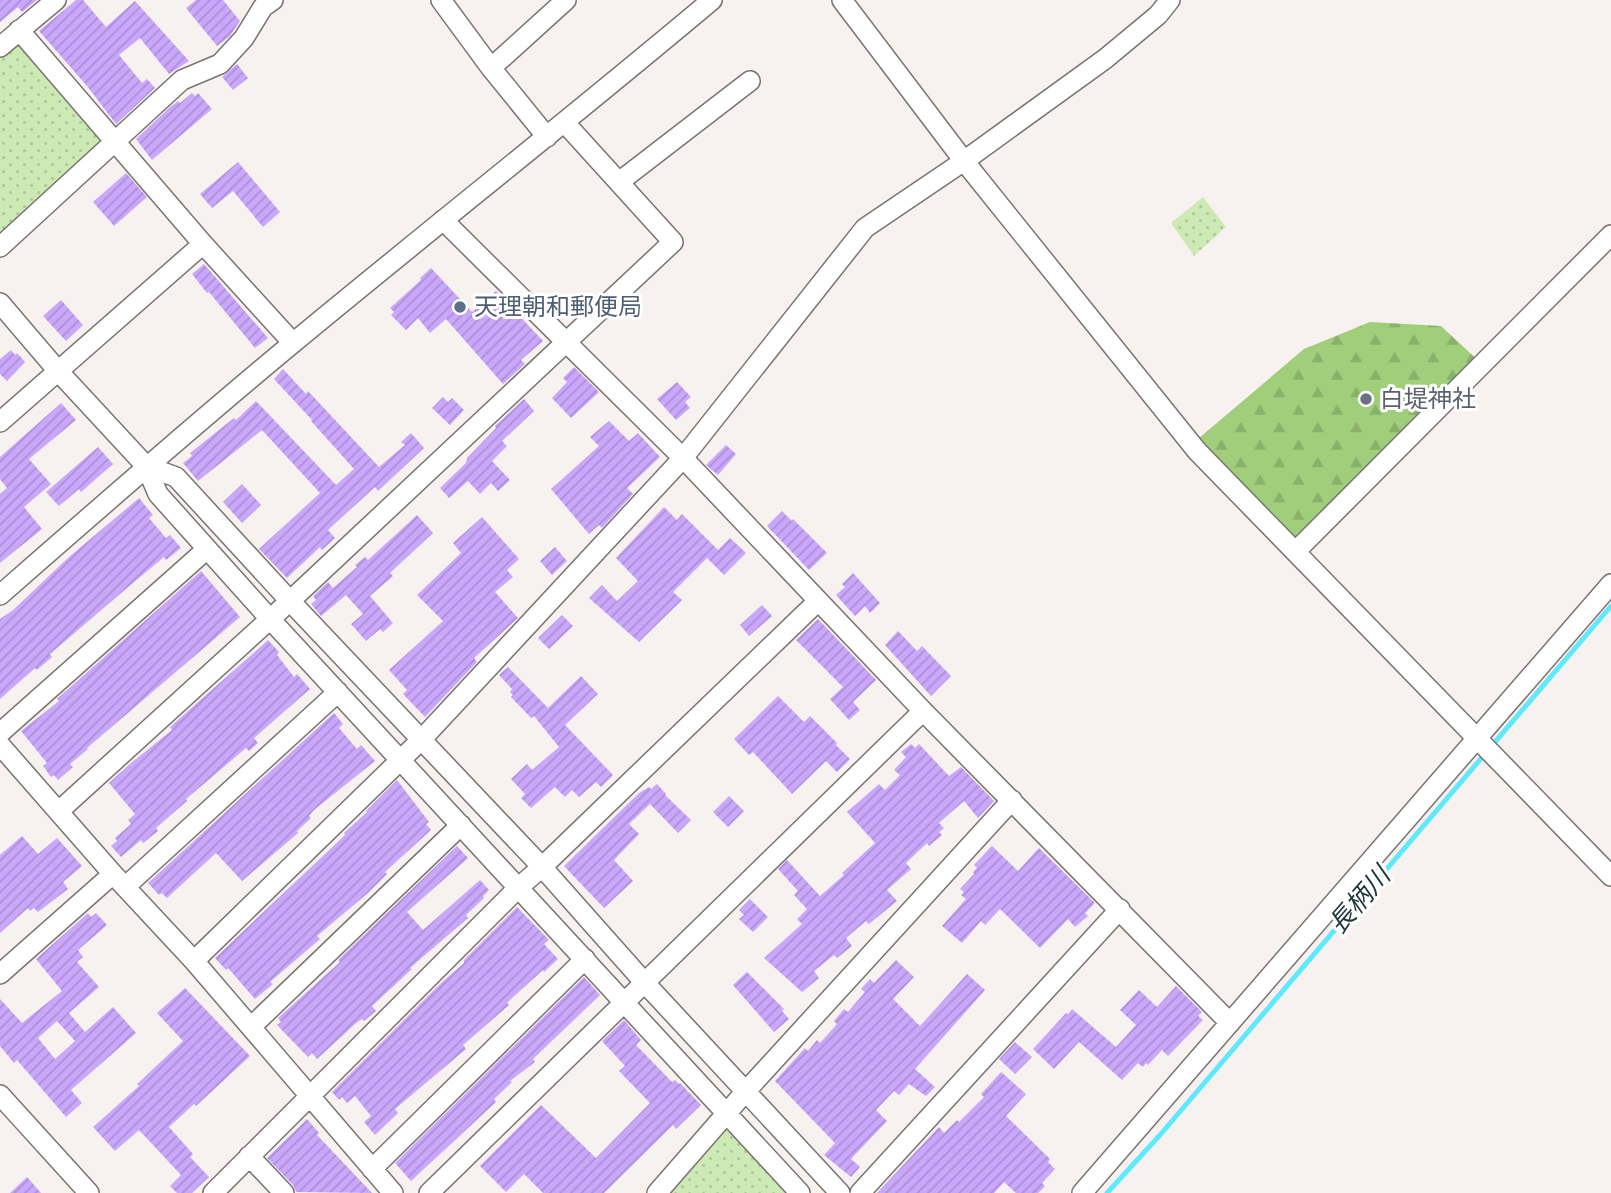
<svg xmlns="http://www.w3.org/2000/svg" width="1611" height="1193" viewBox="0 0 1611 1193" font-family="'Work Sans','Noto Sans JP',sans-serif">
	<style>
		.forest { fill: url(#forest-firs) }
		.park { fill: url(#park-dots) }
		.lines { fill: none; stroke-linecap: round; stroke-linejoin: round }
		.stream { stroke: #60e9fe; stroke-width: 5 }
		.building { fill: url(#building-hatch); fill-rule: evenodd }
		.minor-casing { stroke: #797472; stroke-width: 22 }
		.minor { stroke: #fff; stroke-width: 19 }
		.service-dot { fill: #5c6f8a; stroke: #fff; stroke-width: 2.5 }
		.worship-dot { fill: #6b7280; stroke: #fff; stroke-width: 2.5 }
		.labels { text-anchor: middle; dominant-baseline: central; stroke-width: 6; stroke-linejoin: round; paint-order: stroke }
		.service-label { font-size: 24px; fill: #4e5e75; stroke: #fff; text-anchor: start }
		.worship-label { font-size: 24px; fill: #5b616d; stroke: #fff; text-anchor: start }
		.water-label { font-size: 26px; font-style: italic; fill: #1e363a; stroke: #fff }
	</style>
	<defs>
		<pattern id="forest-firs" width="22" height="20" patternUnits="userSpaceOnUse" patternTransform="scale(1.75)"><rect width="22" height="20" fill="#a1ce7a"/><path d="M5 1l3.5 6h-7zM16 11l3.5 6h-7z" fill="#8ab169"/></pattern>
		<pattern id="park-dots" width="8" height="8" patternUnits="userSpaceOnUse" patternTransform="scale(1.75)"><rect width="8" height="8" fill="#cdeab5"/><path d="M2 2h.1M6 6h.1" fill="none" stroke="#b0c89b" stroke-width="1.8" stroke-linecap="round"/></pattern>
		<pattern id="building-hatch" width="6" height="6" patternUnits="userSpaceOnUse" patternTransform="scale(1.75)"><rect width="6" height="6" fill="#c9a7fb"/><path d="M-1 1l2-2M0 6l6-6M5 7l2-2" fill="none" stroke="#ac8fd7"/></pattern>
	</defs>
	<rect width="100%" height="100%" fill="#f7f2f0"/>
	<path class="forest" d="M1370,322L1441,326L1483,365L1296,551L1192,444L1304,349Z"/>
	<path class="park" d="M11,40L21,44L100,132L104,147L0,243V50Z
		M1203,197L1226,227L1194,256L1171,223Z
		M727,1125L790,1193H665Z"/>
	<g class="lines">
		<path class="stream" d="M1107,1193L1160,1135L1611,606"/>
	</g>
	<path class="building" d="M0,0H37L22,12L18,7L0,22Z
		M76,0H83L106,27L135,1L189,61L169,74L140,38L119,55L142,83L147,79L155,88L116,124L87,86L39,31Z
		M196,0H223L240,21L230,36L217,46L186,8Z
		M237,64L248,78L233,90L222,77Z
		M192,93L195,96L198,93L212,109L152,160L136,139L170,107L178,101L180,103Z
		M238,162L280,212L263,227L233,191L212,208L200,194Z
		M126,173L147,197L114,226L93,202Z
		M204,264L268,338L255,348L209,292L207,293L192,274Z
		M431,268L472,312L496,291L543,341L521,360L525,364L503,384L446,319L430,333L418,318L406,330L391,315L394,312L390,308L421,280L420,278Z
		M61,300L83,325L66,341L43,316Z
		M11,350L15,355L17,353L25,362L7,381L0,374V359Z
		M574,367L599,392L571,418L552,398L567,382L563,378Z
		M283,369L306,394L308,391L379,467L405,445L401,442L411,433L424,448L378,491L375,487L328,530L335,538L322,550L320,547L287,578L259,549L320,493L262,430L198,481L183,463L192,456L190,453L234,418L236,420L256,401L336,485L354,469L311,421L312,420L274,379Z
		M677,382L691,397L685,402L690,408L676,420L657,399Z
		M443,397L448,402L452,398L464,410L450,425L432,408Z
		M524,399L534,411L502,441L507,446L492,461L510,480L498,491L491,483L480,494L468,481L449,498L440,488L466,463L467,458L496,428L495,426Z
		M61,403L76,420L29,459L51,484L24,507L42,529L0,563V494L7,488L0,479V457Z
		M609,421L629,441L638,433L660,457L627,488L633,494L602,528L599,525L589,534L551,489L599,446L590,437Z
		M726,445L736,454L718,475L706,465Z
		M98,447L113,464L81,492L79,489L59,506L46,492Z
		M242,484L261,505L242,523L223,502Z
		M139,498L153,515L149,518L166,538L170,535L181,548L166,560L164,557L134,582L50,654L52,657L37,670L35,668L0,699V619L13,610L69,557Z
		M664,507L677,520L682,514L718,550L730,538L746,553L724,575L707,558L673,592L682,600L639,642L589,598L602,585L617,601L638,581L616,558Z
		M782,511L792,521L793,519L827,553L809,570L767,526Z
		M417,515L433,533L390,573L393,576L370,596L393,623L383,632L380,629L366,641L351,624L363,614L346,595L321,616L311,604L316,600L313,596L328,582L333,588L357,567L355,565L365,557L368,560Z
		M482,517L519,559L507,570L513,577L495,592L518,618L474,658L477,662L425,717L403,694L407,690L389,670L443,621L417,595L461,553L453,543Z
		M555,547L567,561L552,575L540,561Z
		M201,571L240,617L87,748L88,749L70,764L73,767L58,780L54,775L51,777L43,766L47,763L21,731L59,701L57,699Z
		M853,573L880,603L870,613L865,606L855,616L836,595L845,587L842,584Z
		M762,605L772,616L749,636L740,625Z
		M562,615L573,626L549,649L538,638Z
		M818,619L876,680L853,702L860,710L849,720L830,699L843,687L796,640Z
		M898,631L917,651L922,646L951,676L931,696L885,645Z
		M268,640L279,652L277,655L294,677L297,674L310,689L254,738L258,743L249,751L246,748L186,799L187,801L156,828L158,831L143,843L141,840L121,857L111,846L117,841L115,838L131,824L128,820L135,814L109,783L131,763L172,730L170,727Z
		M508,667L548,708L581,676L598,694L565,725L613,775L601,787L596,782L579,797L572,790L565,797L555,787L531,808L521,798L525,794L511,779L527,764L532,770L559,747L534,716L531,718L511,697L513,695L510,692L512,689L499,675Z
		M778,696L804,722L810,716L837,743L836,745L850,759L837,772L826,761L792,794L753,752L749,755L734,739Z
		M334,713L343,724L339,728L357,749L361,745L375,761L314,810L309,816L311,818L297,831L298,833L242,881L216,853L167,898L162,893L159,895L148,883Z
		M911,744L915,748L919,744L949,776L961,767L994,801L978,818L964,801L939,823L944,828L939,832L942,835L929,846L927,843L906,863L911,869L887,890L897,901L869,924L866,921L846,938L852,946L837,958L834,955L814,971L819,978L802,992L764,958L802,924L797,919L807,909L794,895L798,891L778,869L787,860L820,896L844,875L842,873L875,843L847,812L879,784L885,790L900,775L894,770L906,757L901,752Z
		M397,780L429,822L426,824L431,830L385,872L387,874L368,893L317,936L320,939L270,982L273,984L255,999L228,968L226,970L215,958L345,835L344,833L367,812L366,811Z
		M657,784L666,794L665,795L691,820L678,833L650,804L629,824L639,834L614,860L633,881L604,908L564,866L639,793L649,787L651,789Z
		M729,796L744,811L728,827L713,812Z
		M22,836L38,854L57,838L82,866L63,882L68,889L38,912L34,908L30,911L28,908L0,933V855Z
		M457,846L468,858L407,912L423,930L480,880L489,890L483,896L484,898L466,915L468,918L410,968L412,969L372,1006L376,1011L364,1021L362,1019L355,1024L317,1059L312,1053L308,1057L277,1025L281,1022L278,1018L340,962L338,960Z
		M992,846L1018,871L1039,848L1095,903L1085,913L1088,916L1075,927L1068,919L1040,948L1000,909L985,925L981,921L962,943L942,926L966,899L961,895L964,892L960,889L974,874L973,872L977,868L974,865Z
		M750,899L768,917L753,932L739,919L744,915L739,910Z
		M517,907L549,940L544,944L558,959L544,972L543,970L512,998L507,1003L509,1005L469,1040L463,1045L466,1049L395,1109L398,1113L375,1135L364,1122L371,1116L355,1096L347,1103L342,1097L339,1100L332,1092L440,984L464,963V960Z
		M88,913L91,917L96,913L107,925L78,950L83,957L77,962L99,987L69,1013L85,1032L113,1007L136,1033L71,1090L82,1103L66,1117L17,1060L14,1063L0,1046V999L22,1023L62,991L36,959ZM57,1021L75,1041L55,1059L38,1038Z
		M896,960L914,977L893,999L920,1026L967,974L985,990L915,1069L935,1087L926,1096L909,1084L899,1095L894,1091L876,1110L887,1121L851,1159L860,1167L851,1177L824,1155L835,1143L775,1081L805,1048L808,1051L817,1040L820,1043L837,1024L834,1021L844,1009L848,1012L865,992L861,989L870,979L874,983Z
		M747,972L784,1009L782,1011L789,1019L774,1032L733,985Z
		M584,977L600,995L533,1059L535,1062L510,1081L512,1082L494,1099L496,1102L411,1181L395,1163Z
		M1176,986L1202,1012L1198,1016L1203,1020L1168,1056L1162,1050L1148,1065L1146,1063L1143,1067L1138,1063L1122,1080L1079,1042L1054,1069L1033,1049L1066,1013L1068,1014L1072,1009L1116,1047L1136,1025L1120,1010L1139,990L1157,1007Z
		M185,988L250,1056L196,1106L194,1104L169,1127L193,1154L190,1157L209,1177L192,1193H177L170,1186L181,1175L139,1130L115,1151L93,1127L139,1086L137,1084L183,1041L157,1013Z
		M624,1020L641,1040L636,1045L672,1082L675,1080L679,1084L680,1083L701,1105L676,1129L673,1125L604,1193H543L524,1174L506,1192L480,1166L541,1105L596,1158L650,1103L619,1071L625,1066L602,1041Z
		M1015,1042L1032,1057L1015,1074L999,1059Z
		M1001,1072L1026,1094L1006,1116L1050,1159L1048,1162L1055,1169L1042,1183L1045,1186L1038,1193H1016L1004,1182L994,1193H877L939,1127L944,1133L957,1120L959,1122L984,1097L981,1094Z
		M307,1119L319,1133L317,1135L372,1193L296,1192L293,1185L267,1158Z
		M27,1177L41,1193H10Z"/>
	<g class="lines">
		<defs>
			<path id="minor" d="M441,0L491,68L547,137
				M842,0L964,161L1197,451L1611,876
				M19,30L203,244L293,343
				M0,47L56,0
				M491,68L566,0
				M619,182L750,81
				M443,220L683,458L923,711L1230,1023
				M0,247L182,80L220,64L244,38L263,7L273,0
				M0,303L58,371L146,466L158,494L270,619L800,1193
				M0,422L203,244
				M146,466L176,477L290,601L542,867L644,982L840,1193
				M1296,551L1611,235
				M0,595C97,510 194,425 293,343C432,228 574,116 712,0
				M0,733L207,549
				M0,745L113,874L194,961L393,1193
				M59,811L290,601L673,242L565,123
				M125,887L338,692
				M194,961L422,739L683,458L865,228L964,161L1105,59L1158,15L1170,0
				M0,974L113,874
				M251,1027L461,825
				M0,1095L89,1193
				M249,1156L284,1193
				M372,1169L585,959
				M213,1193L519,887L542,867L818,601
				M429,1193L923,711
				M657,1193L746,1091L1012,800
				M860,1193L1120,909
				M1082,1193L1611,584"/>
		</defs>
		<use href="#minor" class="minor-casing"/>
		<use href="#minor" class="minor"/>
	</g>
	<circle class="service-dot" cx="460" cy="307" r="7"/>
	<circle class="worship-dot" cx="1366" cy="399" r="7"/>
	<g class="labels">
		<g class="service-label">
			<text x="474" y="307">天理朝和郵便局</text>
		</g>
		<g class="worship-label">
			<text x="1380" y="399">白堤神社</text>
		</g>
		<g class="water-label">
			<text transform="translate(1359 900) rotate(-49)">長柄川</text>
		</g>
	</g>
</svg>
